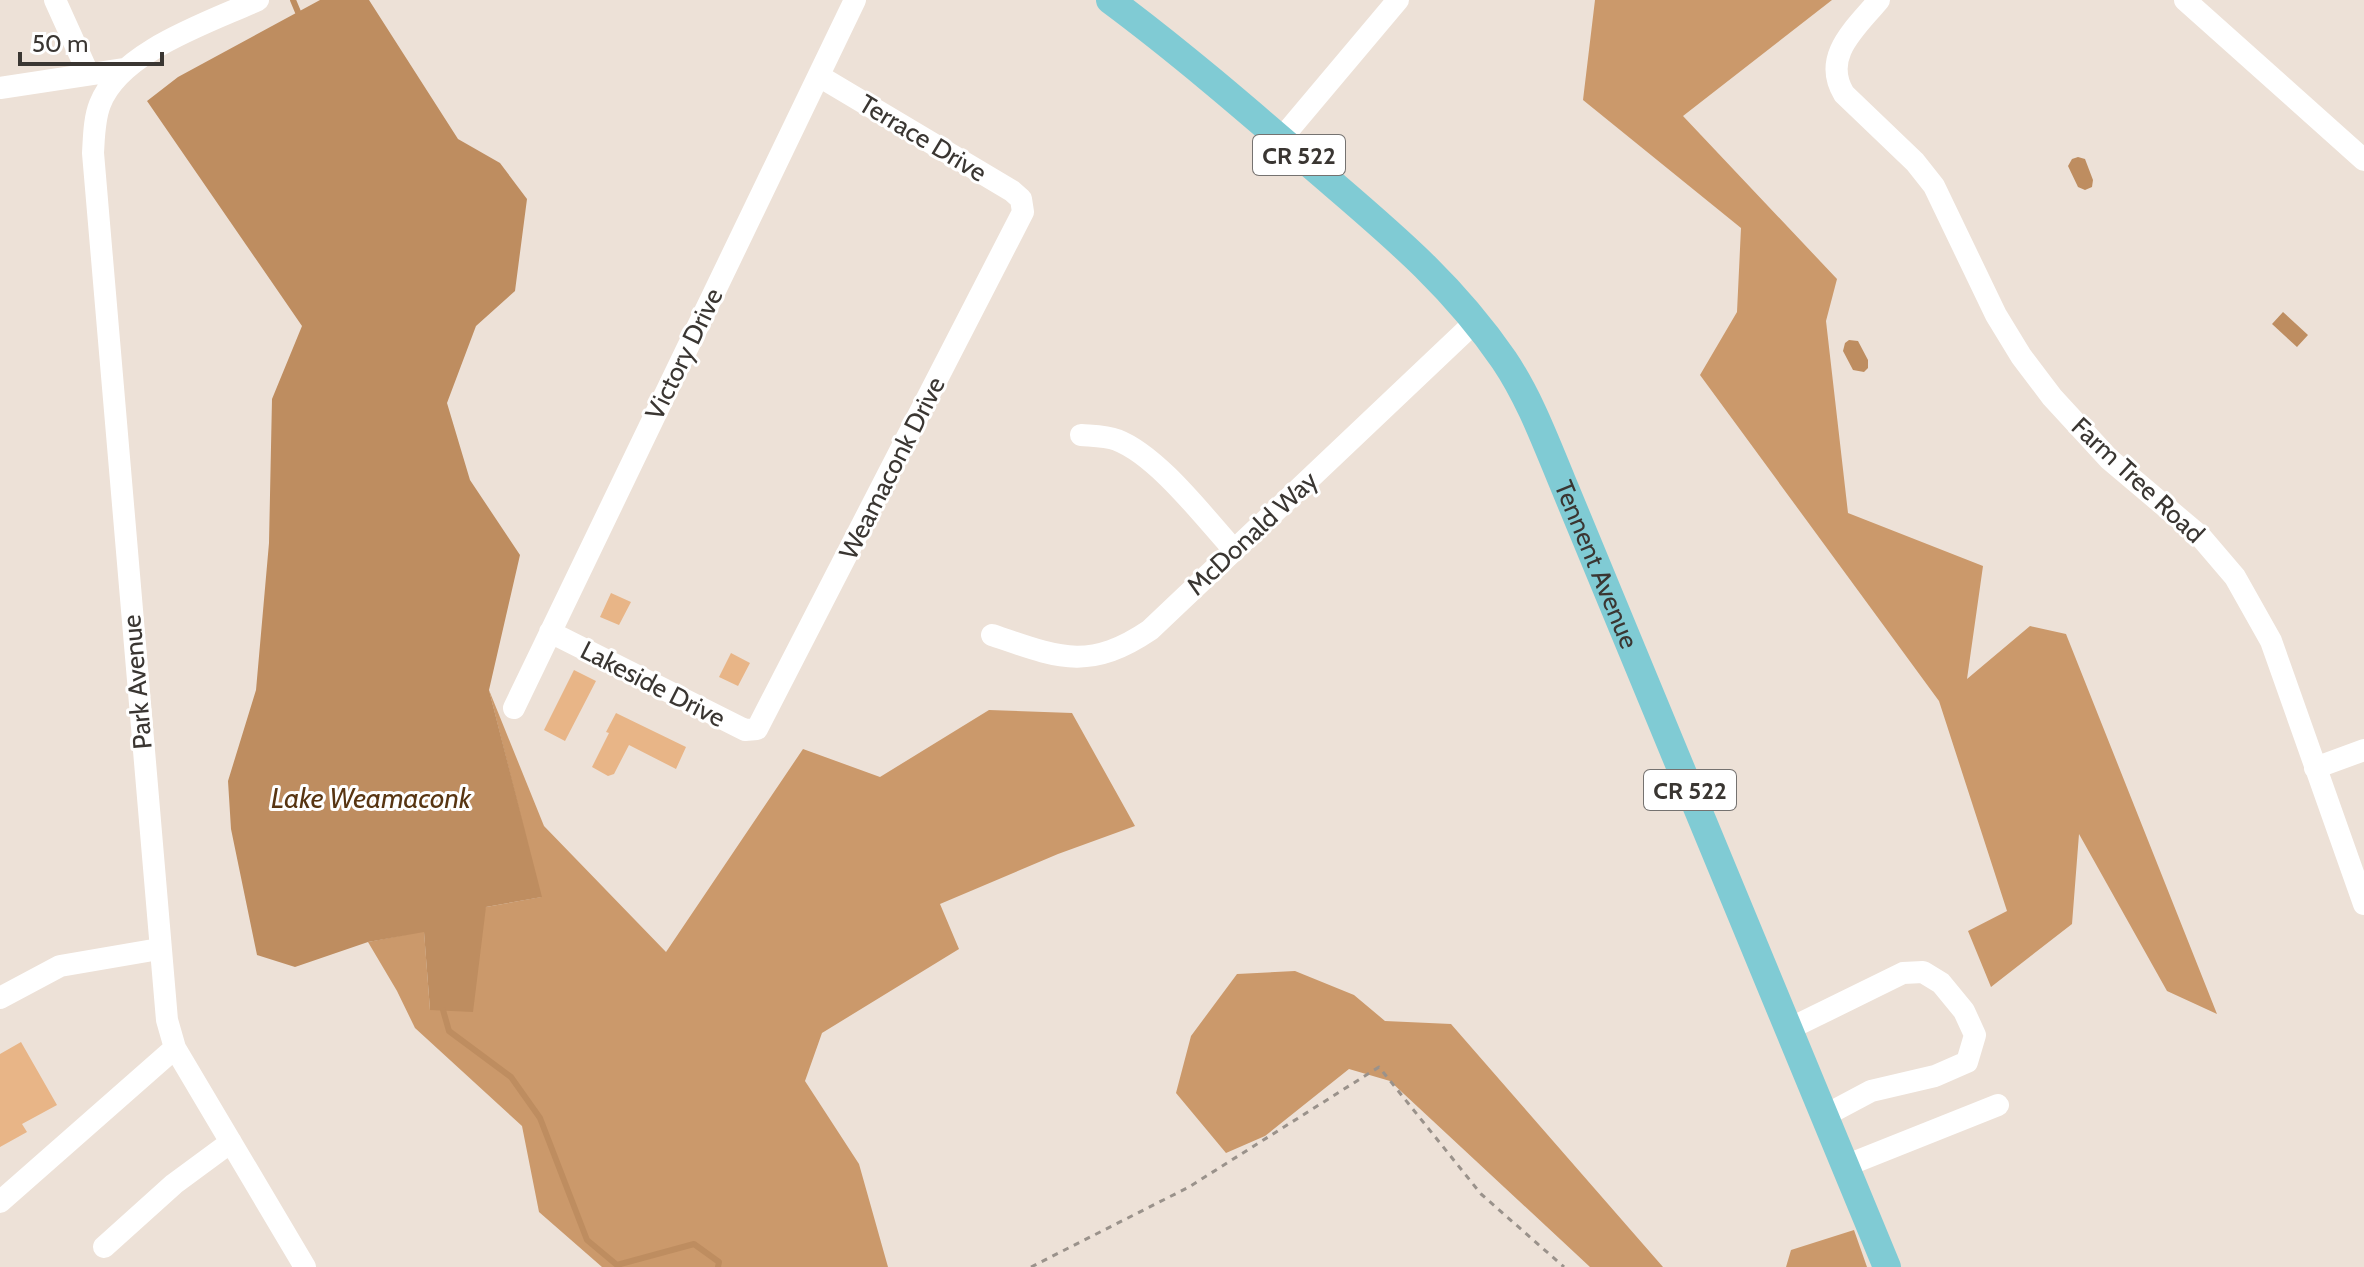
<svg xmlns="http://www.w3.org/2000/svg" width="2364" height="1267" viewBox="0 0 2364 1267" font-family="Cabin,sans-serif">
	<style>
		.forest { fill: #cb996b }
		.water { fill: #be8d60 }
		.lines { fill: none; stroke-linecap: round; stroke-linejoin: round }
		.stream { stroke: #be8d60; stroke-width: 6 }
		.building { fill: #e8b587 }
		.path { stroke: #9a928b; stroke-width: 3; stroke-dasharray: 6 6; stroke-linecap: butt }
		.minor { stroke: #fff; stroke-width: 22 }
		.major { stroke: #80cbd4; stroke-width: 28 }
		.labels { text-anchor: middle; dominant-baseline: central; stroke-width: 6; stroke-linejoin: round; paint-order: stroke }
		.shield { fill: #fff; stroke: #757270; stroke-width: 2 }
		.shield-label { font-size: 24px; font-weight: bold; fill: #3a3632 }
		.street-label { font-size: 26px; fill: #3a3632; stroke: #fff }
		.water-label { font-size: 28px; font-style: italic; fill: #583512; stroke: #fff }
	</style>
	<rect width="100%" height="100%" fill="#ede1d7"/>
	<path class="forest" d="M1595,0H1832L1683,116L1837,279L1826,321L1848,513L1983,566L1967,679L2030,626L2066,634L2217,1014L2167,991L2079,834L2072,924L1991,987L1968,931L2007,911L1939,701L1700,375L1737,312L1741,228L1583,100Z
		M489,690L544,826L666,952L803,749L880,777L989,710L1072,713L1135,826L1058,854L940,904L959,949L822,1033L805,1081L859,1164L888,1267H602L539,1212L522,1126L415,1028L397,991L368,942L424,931L430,1010L486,907L541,897Z
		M1295,971L1354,995L1385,1021L1451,1024L1663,1267H1590L1390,1081L1349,1069L1265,1136L1226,1153L1176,1093L1191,1036L1237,974Z
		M1854,1230L1867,1267H1786L1791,1250Z"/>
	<path class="water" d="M320,0H369L458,139L500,163L527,199L515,291L476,326L447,403L470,480L520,555L489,690L542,897L486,907L473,1012L430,1010L424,932L368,942L295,967L257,955L231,829L228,781L256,690L269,543L272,399L302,326L147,101L178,77Z
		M2078,157L2085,159L2093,180L2092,187L2085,190L2078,187L2068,166L2072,159Z
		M2283,312L2308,335L2297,347L2272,324Z
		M1849,340L1858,341L1868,360V368L1864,372L1853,370L1843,351L1845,343Z"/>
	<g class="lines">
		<path class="stream" d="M293,0L298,12
			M443,1010L449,1031L511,1077L540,1118L587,1240L617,1265L694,1244L719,1262L718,1267"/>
	</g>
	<path class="building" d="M611,593L631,602L619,625L600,617Z
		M731,653L750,663L738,686L719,677Z
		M574,670L596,681L565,741L544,730Z
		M616,713L686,747L676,769L629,745L614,774L608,776L592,767L609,733L606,732Z
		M21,1042L57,1105L22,1124L27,1132L0,1147V1054Z"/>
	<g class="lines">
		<path class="path" d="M1031,1267L1189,1187L1379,1067L1481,1194L1564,1267"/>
		<path class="minor" d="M55,0L88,73
			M258,0C210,22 120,51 100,104C94,119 94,137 93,153L167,1020L175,1048L305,1267
			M1879,0C1856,28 1821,56 1844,94L1915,162L1934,186L1996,315L2021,356L2052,397L2109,459L2200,536L2235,577L2271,641L2364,904
			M2185,0L2364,160
			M0,88L125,69
			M1281,139L1398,0
			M1081,435C1092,436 1106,436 1117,440C1158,456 1204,517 1234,550
			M550,632L745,730L757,729L1023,212L1021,199L1012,191L819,76
			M992,635C1057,657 1088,672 1150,630L1476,321
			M514,708L855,0
			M2315,768L2364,750
			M0,998L60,966L159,949
			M1789,1029L1903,973L1923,972L1941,983L1964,1011L1975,1035L1967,1062L1935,1076L1871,1091L1824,1116
			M1845,1166L1998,1105
			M0,1202L175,1048
			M104,1247L174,1184L231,1142"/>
		<path class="major" id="s1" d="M1110,0C1180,52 1247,110 1312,166C1385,229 1449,280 1504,360C1529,397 1545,440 1562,481L1887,1267"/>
	</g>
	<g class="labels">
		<g class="shield">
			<rect x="1253" y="135" width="92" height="40" rx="6"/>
			<rect x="1644" y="770" width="92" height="40" rx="6"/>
		</g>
		<g class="shield-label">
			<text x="1299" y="155">CR 522</text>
			<text x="1690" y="790">CR 522</text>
		</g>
		<g class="street-label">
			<text transform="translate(923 138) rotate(31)">Terrace Drive</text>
			<text transform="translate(684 354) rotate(-64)">Victory Drive</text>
			<text transform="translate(892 468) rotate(-63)">Weamaconk Drive</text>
			<text transform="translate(2138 480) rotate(43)">Farm Tree Road</text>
			<text transform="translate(1252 533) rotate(-43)">McDonald Way</text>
			<text stroke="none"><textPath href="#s1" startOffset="760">Tennent Avenue</textPath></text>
			<text transform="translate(137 682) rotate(-95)">Park Avenue</text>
			<text transform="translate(653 684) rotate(27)">Lakeside Drive</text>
		</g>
		<g class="water-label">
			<text x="371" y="798">Lake Weamaconk</text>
		</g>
	</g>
	<path d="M20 52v12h142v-12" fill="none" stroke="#3a3632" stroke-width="4"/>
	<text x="32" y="52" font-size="24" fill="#3a3632" stroke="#ffffff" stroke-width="6" paint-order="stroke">50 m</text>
</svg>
